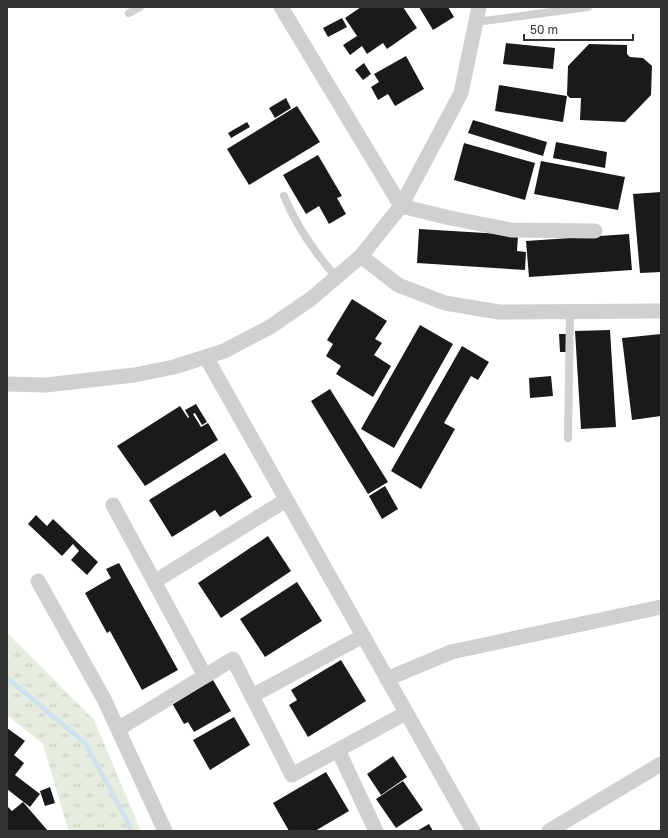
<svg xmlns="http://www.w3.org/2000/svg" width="668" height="838" viewBox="0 0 668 838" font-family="'Golos Text',sans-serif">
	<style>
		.grass { fill: url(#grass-tufts) }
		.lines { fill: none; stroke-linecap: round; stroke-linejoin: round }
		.stream { stroke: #cfe2ee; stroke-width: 4.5 }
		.building { fill: #1a1a1a }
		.service { stroke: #d0d0d0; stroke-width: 8 }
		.minor { stroke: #d0d0d0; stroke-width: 15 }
	</style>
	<defs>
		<pattern id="grass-tufts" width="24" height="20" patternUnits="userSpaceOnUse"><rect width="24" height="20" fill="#e6ecdf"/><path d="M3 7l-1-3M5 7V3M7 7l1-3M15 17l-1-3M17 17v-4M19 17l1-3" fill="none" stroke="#c6cbc0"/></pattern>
	</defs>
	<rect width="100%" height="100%" fill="#fff"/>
	<path class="grass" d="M7,633L94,720L141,831H67L68,829L43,744L7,715Z"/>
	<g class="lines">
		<path class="stream" d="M7,678L85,743L129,824L130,831"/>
	</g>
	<path class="building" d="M361,7H403L417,28L387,49L383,43L367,54L362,46L350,55L343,45L357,36L345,18Z
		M419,7H448L454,17L433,30Z
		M342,18L347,27L328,37L323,28Z
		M506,43L555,48L553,69L503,64Z
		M589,44L627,45V54L630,57L643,58L652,66L651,95L625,122L580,120L581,98H570L567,95L568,66Z
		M406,56L424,89L395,106L388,94L378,100L371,87L379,82L374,74Z
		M364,63L371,74L363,80L355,70Z
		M499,85L567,96L563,122L495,111Z
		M286,98L291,108L275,118L269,108Z
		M297,106L320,142L249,185L227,149Z
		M473,120L547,142L543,156L468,133Z
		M247,122L250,127L231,138L228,133Z
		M556,142L607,152L605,168L553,158Z
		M464,143L535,163L525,200L454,180Z
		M318,155L342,196L337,198L346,214L329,224L319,206L306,214L283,175Z
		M541,161L625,177L618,210L534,194Z
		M661,192V272L640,273L633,194Z
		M419,229L518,235L517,251L526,252L525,270L417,263Z
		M629,234L632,270L529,277L526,241Z
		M352,299L387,321L375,339L382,343L374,355L391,366L373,397L336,374L341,366L326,356L333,344L327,340Z
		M420,325L453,344L394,448L361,429Z
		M610,330L616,427L581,429L575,331Z
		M559,334H572V352H560Z
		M661,334V416L632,420L622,338Z
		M462,346L489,362L478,380L471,376L444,423L455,429L421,489L391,471Z
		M551,376L553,396L530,398L529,378Z
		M330,389L388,482L368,494L311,401Z
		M196,404L207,422L202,425L195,413L193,414L201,427L208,423L218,440L145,486L117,446L180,406L188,418L189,417L185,410Z
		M225,453L252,497L220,517L215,510L172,537L149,500Z
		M385,486L398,509L382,519L369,496Z
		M36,515L47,526L53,519L98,562L87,575L71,560L79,551L73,544L62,556L28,524Z
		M268,536L291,571L221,618L198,583Z
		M119,563L178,670L142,690L110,631L107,633L85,593L111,578L106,569Z
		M297,582L322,621L265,657L240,619Z
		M341,660L366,701L308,737L289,705L297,700L291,690Z
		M213,680L231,711L194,732L188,722L184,724L172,703Z
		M234,717L250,745L210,770L193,740Z
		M7,728L25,741L14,755L24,763L15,775L40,794L30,807L7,789Z
		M393,756L407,777L381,795L367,774Z
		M326,772L349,811L315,831H289L273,803Z
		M403,781L423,810L396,828L376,799Z
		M50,787L55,803L45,806L40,791Z
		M23,802L48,831H7V806L12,811Z
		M429,824L433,831H417Z"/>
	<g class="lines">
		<path class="service" d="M129,13L140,7
			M476,22L588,7
			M284,196C296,225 316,254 336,277
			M568,438L570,311"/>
		<path class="minor" d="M281,7L401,206L450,218L511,230L595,231
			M361,256L398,285L445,303L499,312L661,311
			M206,357L473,831
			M7,384L46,385L134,375L174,367L224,351L270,327L312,298L361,256L401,206L461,93L479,7
			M113,505L205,676
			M38,581L104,699L165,831
			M154,582L286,500
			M387,679L451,652L661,607
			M252,696L363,636
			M118,729L233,659L292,775L406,713
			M338,750L376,831
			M549,831L661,764"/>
	</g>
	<rect width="668" height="838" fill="none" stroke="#333333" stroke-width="16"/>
	<path d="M524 34v6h109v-6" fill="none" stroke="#333333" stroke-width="2"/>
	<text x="530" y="34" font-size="12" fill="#333333" stroke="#ffffff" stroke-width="3" paint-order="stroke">50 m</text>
</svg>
